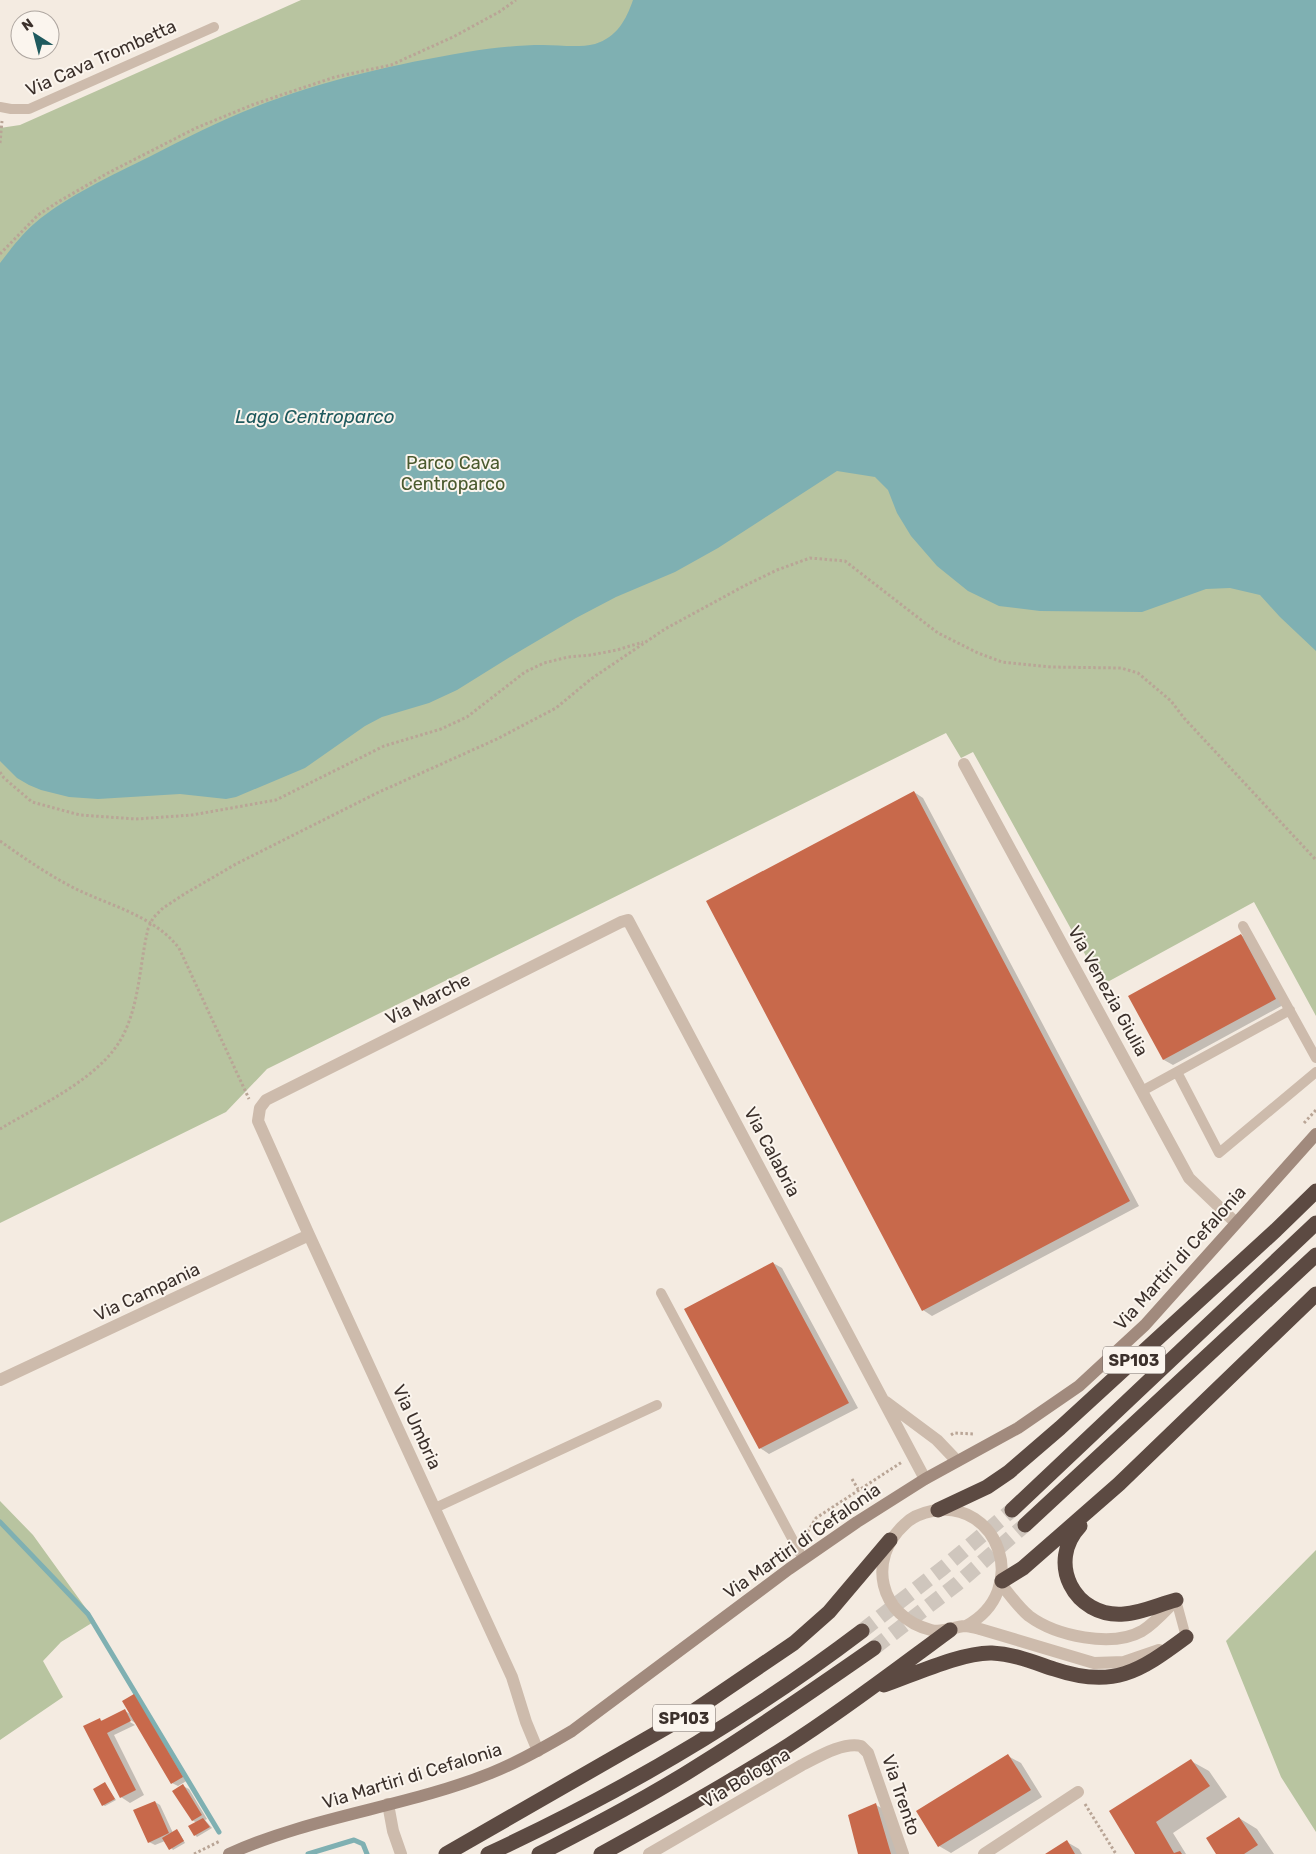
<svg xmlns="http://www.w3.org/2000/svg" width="1316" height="1854" viewBox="0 0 1316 1854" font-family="Rubik,sans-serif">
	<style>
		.green { fill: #b8c4a0 }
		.water { fill: #7fb0b2 }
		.shadow { fill: #0003 }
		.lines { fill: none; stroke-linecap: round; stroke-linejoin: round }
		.stream { stroke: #7fb0b2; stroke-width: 5 }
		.building { fill: #c8694b }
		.highway-tunnel { stroke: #cfc6bd; stroke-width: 15; stroke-dasharray: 15 8; stroke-linecap: butt }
		.path { stroke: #b9a596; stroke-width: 3; stroke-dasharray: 2.5 2.5; stroke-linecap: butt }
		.lane { stroke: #cdbbac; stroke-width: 10 }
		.street { stroke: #cdbbac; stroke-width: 12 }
		.secondary { stroke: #a18a7d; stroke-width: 12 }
		.highway { stroke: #5c4a42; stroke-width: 15 }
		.labels { text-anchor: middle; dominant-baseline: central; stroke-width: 4; stroke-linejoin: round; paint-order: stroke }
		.shield { fill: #fbf5ee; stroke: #756b66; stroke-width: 1 }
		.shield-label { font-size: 16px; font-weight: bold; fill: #3b302b }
		.street-label { font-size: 18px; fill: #3b302b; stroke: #fbf5ee }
		.park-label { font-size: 18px; fill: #4a5a2e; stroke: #fbf5ee }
		.water-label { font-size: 19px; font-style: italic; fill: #1f5a5e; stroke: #fbf5ee }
	</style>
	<rect width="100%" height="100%" fill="#f4ebe1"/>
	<path class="green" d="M301,0H1316V1016L1254,902L1102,985L973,752L961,758L946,733L267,1069L226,1112L0,1223V128L20,125Z
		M0,1501L33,1535L95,1621L61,1642L43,1661L63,1697L0,1740Z
		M1316,1550V1832L1281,1777L1226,1641Z"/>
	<path class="water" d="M633,0H1316V651L1280,617L1260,595L1230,588L1206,589L1142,612L1040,611L999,606L968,591L937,566L911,536L897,513L888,490L875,477L837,471L718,548L675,572L616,597L576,618L515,654L457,690L429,703L382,717L365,726L305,768L236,797L226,799L180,794L98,799L69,797L41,790L29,785L17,778L0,761V263C11,249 21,235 35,223C64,198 114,174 149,157C184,139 219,121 255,107C323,80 396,64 467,52C492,48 517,45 543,45C560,45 578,48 595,44C617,37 626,20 633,0Z"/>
	<path class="shadow" d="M914,792L923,798L1139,1206L932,1316L923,1310Z
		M1241,935L1250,940L1285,1004L1173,1065L1164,1060L1130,996Z
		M773,1263L782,1268L858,1408L769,1454L760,1448L685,1309Z
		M134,1695L140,1699L188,1780L178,1786L172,1783L137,1724L126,1717L125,1719L135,1725L114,1735L144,1795L130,1803L121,1797L100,1720L103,1721L125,1711L132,1715Z
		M1008,1756L1021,1763L1042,1797L951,1853L939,1846L918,1812Z
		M1191,1761L1209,1771L1227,1797L1173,1833L1186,1854H1136Z
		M105,1784L116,1800L105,1806L103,1805Z
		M183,1786L189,1789L207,1819L205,1820L212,1828L197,1837L195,1835L197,1823L192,1820Z
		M155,1802L160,1805L173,1833L177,1831L179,1832L185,1843L173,1850L165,1841L155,1845L149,1842Z
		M876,1805L885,1810L898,1854H859Z
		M1239,1818L1257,1829L1274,1854H1217Z
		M1067,1842L1079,1849L1082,1854H1047Z"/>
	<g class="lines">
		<path class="stream" d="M0,1522L88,1614L219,1832
			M308,1854L354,1840L363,1844L367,1854"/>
	</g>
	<path class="building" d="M914,791L1130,1201L922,1311L706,901Z
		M1241,934L1276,999L1163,1060L1128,996Z
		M773,1262L849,1403L759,1449L684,1309Z
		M134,1694L183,1777L171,1784L122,1701Z
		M125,1709L131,1721L107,1733L136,1790L120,1798L83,1726L100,1718L101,1721Z
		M1008,1754L1031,1790L938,1847L916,1811Z
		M1191,1759L1210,1786L1156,1822L1174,1853L1180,1851L1182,1854H1135L1109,1811Z
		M105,1782L115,1799L102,1806L93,1789Z
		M183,1784L202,1815L192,1821L172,1791Z
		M155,1801L169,1833L148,1843L133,1810Z
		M876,1803L891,1854H858L848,1815Z
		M1239,1817L1258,1845L1244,1854H1216L1206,1838Z
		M203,1818L210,1827L194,1836L188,1826Z
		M177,1829L184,1841L169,1850L162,1838Z
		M1067,1840L1075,1854H1045Z"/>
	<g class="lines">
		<path class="highway-tunnel" d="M862,1631L943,1568L1012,1510
			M874,1648L957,1584L1025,1525"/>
		<path class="path" d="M0,143L2,121
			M0,254L38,215L58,202L108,173L196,128L252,105L284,94L335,77L391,65L453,37L499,12L516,0
			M0,772L4,778L32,802L80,815L136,819L192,815L276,800L384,746L441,729L467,717L525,672L544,663L568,657L591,655L617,650L643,642
			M0,841C24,858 47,874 74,888C110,906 153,915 179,948L249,1099
			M1304,1123L1316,1110
			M0,1129C41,1104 107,1076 126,1029C140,997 140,962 148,929L153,918L163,908L186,893L236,864L377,793L497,739L556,708L591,679L665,629L744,586L777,570L810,558L845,561L938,633L978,653L1002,662L1051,667L1121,668L1138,673L1171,701L1184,718L1316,860
			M951,1435L954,1433L974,1434
			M852,1479L858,1489
			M805,1536L816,1518L902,1462
			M1085,1804L1116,1854
			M194,1854L220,1841"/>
		<path class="lane" d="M0,107L11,109H29L214,27
			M1243,926L1316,1058
			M1177,1072L1219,1153L1316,1072
			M1142,1091L1290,1010
			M661,1293L803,1559
			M435,1508L657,1405
			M1176,1600L1186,1637"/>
		<path class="street" d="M964,764L1189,1178L1236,1223
			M0,1380L309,1235
			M886,1402L937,1440L957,1461
			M1001,1584C1010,1595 1018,1607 1029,1616C1056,1636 1112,1648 1142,1631C1155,1623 1166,1610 1176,1600
			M966,1626C1032,1590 998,1498 932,1511C922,1513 912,1517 905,1524C866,1559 879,1617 931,1630C943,1633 953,1627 965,1626C970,1626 975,1628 980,1629L1094,1663L1124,1662L1159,1650
			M538,1751L526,1722L512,1677L309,1235L258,1121L260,1108L266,1100L621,922L628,920L925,1479
			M388,1804L393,1831L401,1854
			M649,1854L802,1765C818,1757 842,1742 861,1746L868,1753L903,1854
			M984,1854L1078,1792"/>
		<path class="secondary" d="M229,1854C312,1816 407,1807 491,1773C519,1762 545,1747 572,1731L789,1569L857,1522L925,1479L1018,1428L1079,1386L1145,1325L1316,1134"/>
		<path class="highway" d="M938,1510L987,1487L1009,1472L1060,1428L1276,1230L1316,1191
			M1012,1510L1316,1223
			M1025,1525L1316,1255
			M1080,1526C1046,1562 1074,1618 1124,1614C1141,1613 1160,1604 1176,1600
			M1002,1581L1023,1568L1119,1484L1316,1294
			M884,1685C913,1675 962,1652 992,1653C1014,1654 1033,1662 1054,1669C1113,1689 1139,1672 1186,1637
			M446,1854L688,1715L794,1643L829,1612L890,1540
			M488,1854C620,1793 746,1719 862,1631
			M539,1854C595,1825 651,1796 704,1762C762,1726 818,1687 874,1648
			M601,1854C665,1819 728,1784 789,1745C844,1710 897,1669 950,1630"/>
	</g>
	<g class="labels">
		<g class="shield">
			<rect x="1103" y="1346.5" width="62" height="27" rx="4"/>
			<rect x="653" y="1704.5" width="62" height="27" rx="4"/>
		</g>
		<g class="shield-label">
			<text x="1134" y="1360">SP103</text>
			<text x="684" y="1718">SP103</text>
		</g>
		<g class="street-label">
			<text transform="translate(101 58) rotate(-24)">Via Cava Trombetta</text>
			<text transform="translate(1108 991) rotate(61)">Via Venezia Giulia</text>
			<text transform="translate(428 999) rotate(-27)">Via Marche</text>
			<text transform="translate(772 1152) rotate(62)">Via Calabria</text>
			<text transform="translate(1180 1258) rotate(-48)">Via Martiri di Cefalonia</text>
			<text transform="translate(147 1292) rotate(-25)">Via Campania</text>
			<text transform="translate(417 1427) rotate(65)">Via Umbria</text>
			<text transform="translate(802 1541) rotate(-35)">Via Martiri di Cefalonia</text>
			<text transform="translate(412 1776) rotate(-17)">Via Martiri di Cefalonia</text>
			<text transform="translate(746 1778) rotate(-31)">Via Bologna</text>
			<text transform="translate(901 1795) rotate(71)">Via Trento</text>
		</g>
		<g class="park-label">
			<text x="453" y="463">Parco Cava<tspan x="453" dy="21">Centroparco</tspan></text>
		</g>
		<g class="water-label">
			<text x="315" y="416">Lago Centroparco</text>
		</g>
	</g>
	<g transform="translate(35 35) rotate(324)"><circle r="24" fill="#fbf5ee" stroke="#aea6a0"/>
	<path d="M0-4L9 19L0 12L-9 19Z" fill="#1f5a5e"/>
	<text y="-8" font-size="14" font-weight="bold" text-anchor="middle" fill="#3b302b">N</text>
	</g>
</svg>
